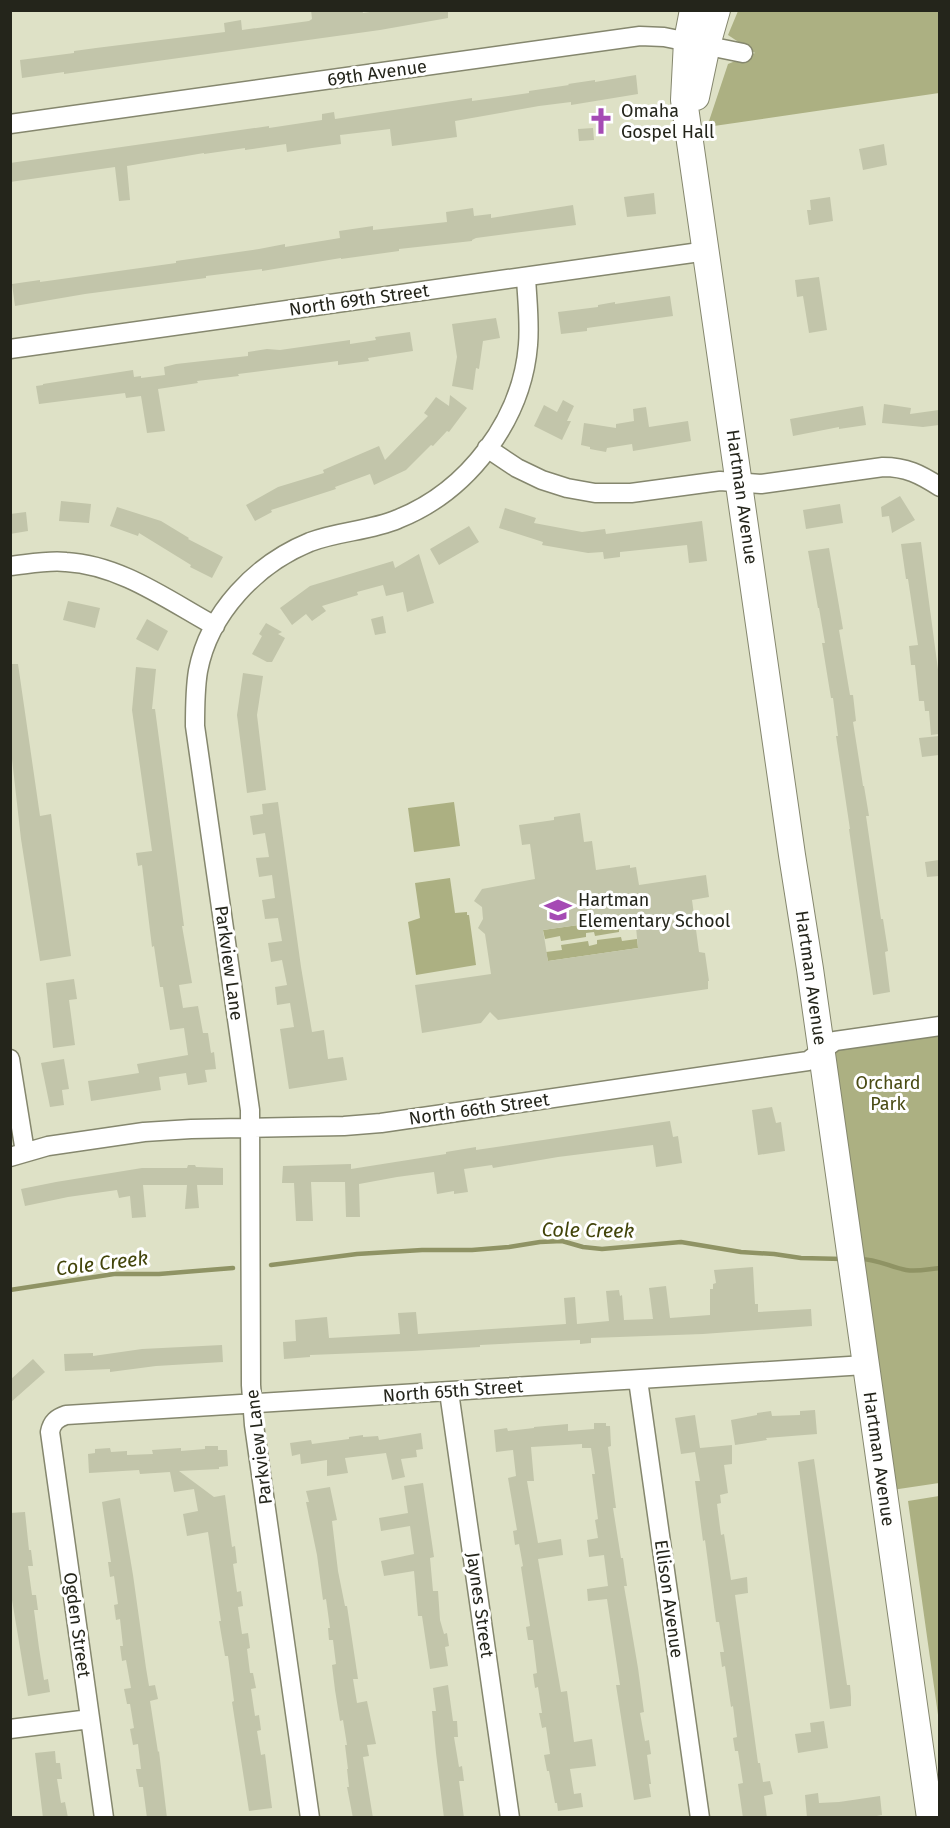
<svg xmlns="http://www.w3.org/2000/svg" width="950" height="1828" viewBox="0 0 950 1828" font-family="'Fira Sans',sans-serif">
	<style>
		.green { fill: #acb082 }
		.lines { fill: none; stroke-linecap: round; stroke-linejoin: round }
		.stream { stroke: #8f9364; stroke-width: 4.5 }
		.building { fill: #c2c5aa; fill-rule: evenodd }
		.street-casing { stroke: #85876e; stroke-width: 21 }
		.secondary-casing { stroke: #85876e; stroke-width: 28 }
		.street { stroke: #fff; stroke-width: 18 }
		.secondary { stroke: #fff; stroke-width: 26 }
		.labels { text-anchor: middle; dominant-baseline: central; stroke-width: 6; stroke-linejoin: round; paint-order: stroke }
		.street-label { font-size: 18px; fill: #24251b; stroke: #fff }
		.poi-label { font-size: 18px; fill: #24251b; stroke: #fff; text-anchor: start }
		.park-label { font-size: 18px; fill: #494b13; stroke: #fff }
		.water-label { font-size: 20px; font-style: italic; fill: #42440a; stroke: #fff }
	</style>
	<rect width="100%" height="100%" fill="#dee1c6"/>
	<path class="green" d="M738,11H939V93L707,127L728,64L755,53L728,35Z
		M454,802L460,846L414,852L408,808Z
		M450,878L455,913L467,912V915H469L476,965L416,975L408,922L420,918L415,883Z
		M635,917L636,926L619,928V932L595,936L594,932L586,933V937L561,941L560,936L545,939L543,930Z
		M621,937L622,941L637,939L638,948L548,961L546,952L562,950L561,945L588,941L589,946L597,944V940Z
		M939,1033V1483L892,1490L833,1055L844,1047Z
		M939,1496H940L939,1722L908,1501Z"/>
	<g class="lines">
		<path class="stream" d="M860,1259C877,1259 890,1267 906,1270C918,1272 928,1269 940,1268
			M271,1265L357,1254L422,1250H472L509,1247L540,1242L562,1241L583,1247L602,1249L681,1242L741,1252L774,1254L801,1258L843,1259
			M10,1290L114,1274H159L233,1268"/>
	</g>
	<path class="building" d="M311,10H362L363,13L383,10H448V18L380,30L64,74V72L22,78L20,60L74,53V51L96,48L225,32L224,23L241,20L242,30L309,21L312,19Z
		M636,75L638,94L571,105V102L539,106L455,121L457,137L392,146L390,129L340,135L341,144L312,148L287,152L286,144L245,150V148L204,154V153L127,166L130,200L119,201L115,167L10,182V163L269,126V128L322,120V114L334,112L335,119L472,98V101L529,93V91L569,85L568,84L595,80V82Z
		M593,128L594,140L579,141L578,129Z
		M884,144L887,165L863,170L859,149Z
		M654,193L656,214L627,217L624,197Z
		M830,197L833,221L809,225L807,210H811L810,200Z
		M573,205L576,225L476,238L472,240V241L399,249V251L341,259V258L262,271V269L206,276V278L85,294L15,306L12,284L40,280V282L176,263V261L259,249L285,244V247L340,238L339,231L373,226V230L447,222L446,212L473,208L474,216L491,214V218Z
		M819,277L827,330L809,333L803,296L797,297L795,280Z
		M670,296L673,316L587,328V331L561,334L558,312L598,307V305L615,302V304Z
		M496,318L500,338L483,341L479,369L476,368L473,390L452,386L457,357L452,324Z
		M410,332L413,351L368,358L369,361L338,365V361L238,374L239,376L197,381L198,383L158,389L165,431L147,433L141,396L126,398L125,393L39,404L36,386L43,385V384L133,370L134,377L141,376V378L165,375L164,367L176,364L248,356V352L267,349L280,350L350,340V344L376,340L375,337Z
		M450,395L467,408L449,432L447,431L433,446L431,445L406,470L374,485L370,474L335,487L336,489L271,510L272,512L255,521L246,505L278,487L324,473L323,470L379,446L385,460L428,416L424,413L436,397L449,406Z
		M563,400L574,406L567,421H571L562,440L534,426L544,405L557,412Z
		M884,404L911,408L910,414L939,410V425L923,427L882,423Z
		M863,406L866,425L839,429V427L793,436L790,419Z
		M646,407L649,427L688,421L691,441L633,451L632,444L607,448L606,452L590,449V447L581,445L584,423L616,428V424L634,421L633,409Z
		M900,496L915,520L892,533L889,516L882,517L881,507Z
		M61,501L91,504L89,523L59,521Z
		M840,504L843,523L806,529L803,510Z
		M117,507L161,521L189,538L188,539L223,557L212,578L190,567L191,565L139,533L138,536L110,526Z
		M505,508L536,518L534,523L582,532L605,529L606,534L702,521L707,561L689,563L687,545L620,552V557L604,559L603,552L588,553L542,545L543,542L499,528Z
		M26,512L28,531L10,534V514Z
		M469,526L479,542L439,565L430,549Z
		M921,542L939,677V734L931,735L929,711H925L924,701H919L915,665H911L909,646L918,645L908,579H906L901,544Z
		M829,548L843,629L839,630L850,695H853L856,721L853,722L862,779L863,786H864L869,816H866L881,919H883L888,951L885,952L890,992L873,995L849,829H850L836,736H838L833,698H831L822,643H825L819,608H818L808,551Z
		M419,554L434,603L407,612L403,592L386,596L383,585L357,592L358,595L322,606L326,611L312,621L306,614L292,625L280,608L310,586L393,561L395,568Z
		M68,601L100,608L95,628L63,620Z
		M383,616L386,633L375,635L371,619Z
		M147,619L168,631L158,651L136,639Z
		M266,623L282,632L278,634L285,638L272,662H267L252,654L262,636L259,634Z
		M10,664H18L40,816L51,814L71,956L40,961L21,839L12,759H10Z
		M136,667L156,669L152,709H155L184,926H182L192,983L179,985L183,1008L198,1006L203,1033H208L211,1053L214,1052L216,1069L205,1070L207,1082L188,1085L186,1073L159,1077L161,1090L91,1101L88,1081L139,1073L137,1064L188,1055L184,1028L170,1030L163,987H160L154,946L152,947L142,865L138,866L136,853L152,851L132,710Z
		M243,673L263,676L257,715L266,790L247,793L237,715Z
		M939,736V755L922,757L919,738Z
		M278,802L301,967L312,1032L324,1030L328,1059L343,1057L347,1080L289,1089L280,1029L294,1027L290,1003L277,1005L275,987L287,985L282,960L271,962L268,943L282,941L278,918L265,919L262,900L275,898L272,875L259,877L256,858L269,857L265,833L253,835L250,816L263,814L262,804Z
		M580,813L584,842L592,841L596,870L630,865V868L636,867L639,885L706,875L709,897L692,900L699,952L705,953L709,981H708V989L498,1020L490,1012L481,1023L422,1033L415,985L491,974L485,934L478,928L483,919L482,907L474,901L482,889L535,879L530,844L522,845L519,825L554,820V817ZM635,917L638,948L548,961L543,930Z
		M939,860V876L927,877L925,862Z
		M74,979L77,999L69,1000L75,1045L53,1048L46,983Z
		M64,1059L69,1089L62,1090L64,1105L50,1107L41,1063Z
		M772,1107L776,1123L781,1122L785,1151L758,1155L752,1110Z
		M670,1121L673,1137L678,1136L682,1163L656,1167L653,1145L558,1157L493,1168L492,1165L464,1169L468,1192L454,1194V1191L437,1194L434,1172L397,1177L359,1184L360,1217H346L345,1182H311L313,1221H296L294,1183H282L283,1166L351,1164V1169L446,1154V1152L476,1147V1150Z
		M188,1165H195L196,1167L223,1168V1185H197L199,1208L185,1209L187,1185H143L146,1217L132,1218L130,1196L119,1198L117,1190L68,1197L25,1206L21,1189L56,1182L142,1168H187Z
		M753,1267L755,1304H758V1312L811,1309L812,1326L703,1334L591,1338V1343L580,1344V1340L480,1345V1347L412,1351L310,1355V1357L284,1359L283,1342L296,1341L295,1320L327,1317L329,1338L400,1334L398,1313L416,1312L418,1334L566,1324L564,1298L575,1297L577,1324L609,1321L606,1291L619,1290L620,1296L622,1295L624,1320L653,1319L649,1288L666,1286L670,1318L710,1315V1289H713V1284L716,1283L714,1270Z
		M222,1345L223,1362L156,1366L110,1372V1369L65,1371L64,1354L93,1353V1356L142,1349Z
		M33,1359L45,1372L10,1403V1380Z
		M815,1410L817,1434L766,1438L767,1440L735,1445L731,1420L757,1415V1413L771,1411L772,1416L800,1415V1411Z
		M695,1415L700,1448L732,1445V1464L724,1465L728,1493L720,1495L721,1503L717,1504L721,1535L724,1534L731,1580L747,1577L748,1593L735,1595L758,1763H760L763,1782L770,1781L773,1794L764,1796L767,1818H743L738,1784L743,1783L738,1751H735L733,1738L737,1737L733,1706L731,1707L725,1666L722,1667L720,1652H724L719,1622H716L705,1540L703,1541L695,1481H700L695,1452L681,1454L675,1418Z
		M594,1423H606V1426H610L611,1446L608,1447L616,1508H613L621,1558H623L627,1586H624L638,1668L644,1712L640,1713L645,1741L649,1740L651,1754L647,1755L651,1784H649L651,1797L634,1800L616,1685H620L607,1599L588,1601L587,1589L608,1586L604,1555L589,1557L587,1540L598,1538L595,1520L598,1519L592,1474H595L591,1448H582V1444L531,1447L534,1481H527L538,1543L561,1539L563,1555L538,1559L561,1692L567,1691L574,1742L592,1739L596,1766L570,1769L574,1794L581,1793L583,1807L558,1811L557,1803H555L549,1771H547L544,1755L550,1754L546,1727L542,1728L539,1713H542L538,1687L535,1688L533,1674L537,1673L533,1640H528L526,1627L530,1626L521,1567L523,1566L519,1544L515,1545L513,1531L517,1530L508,1478L516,1476L513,1450L496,1452L494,1430L507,1428L508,1431L534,1428V1427L568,1424V1431L594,1429Z
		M421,1433L423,1449L416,1450L417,1457L401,1459L405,1477L392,1480L386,1453L345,1458L348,1473L327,1476V1460L301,1464L300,1454L292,1456L290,1443L311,1440L312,1444L349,1439V1437L363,1435V1437L378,1436L379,1440Z
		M205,1446H218V1450H227L228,1466L219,1467V1469L179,1471L214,1497L225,1495L232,1547L235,1546L237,1563L233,1564L237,1592L241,1591L243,1606L238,1607L242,1634L248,1633L250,1648L247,1649L250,1673H253L256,1688L251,1689L255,1716L259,1715L261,1730L257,1731L261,1755L265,1754L272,1808L249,1811L232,1702L234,1701L228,1656H225L219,1621H221L208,1532L187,1536L183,1514L198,1511L194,1489L174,1492L170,1472L140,1474L139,1470L89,1473L88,1454L95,1453V1449L110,1448L111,1452L127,1451V1455L153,1454L152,1450L181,1448V1451L205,1449Z
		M814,1459L847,1685H850L851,1697V1706L830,1709L798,1462Z
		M423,1483L434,1557L430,1558L433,1591H438L440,1620L444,1634L447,1633L449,1646L445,1647L448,1666L430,1669L422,1616H418L414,1571L384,1576L381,1561L414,1554L410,1526L381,1531L379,1518L408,1513L404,1486Z
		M330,1487L337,1520L332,1521L338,1571L345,1606H347L358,1679H353L357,1703L367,1701L376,1744L367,1745L369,1756L363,1757L373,1818H353L347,1787H349L347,1769H348L345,1745H347L343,1720L340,1721L335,1690L332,1665L336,1664L333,1640H329L328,1628H330L326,1599L323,1600L317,1555L306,1502H309L306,1491Z
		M120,1498L133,1575L146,1668L149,1686L155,1685L158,1699L150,1701L158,1752L159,1751L167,1818H147L143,1787H139L136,1769H141L138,1744L133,1745L130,1729L134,1728L130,1704H127L124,1689L131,1688L126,1660L122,1661L120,1646H123L120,1619L116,1620L114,1605L118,1604L114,1576L110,1577L108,1562H111L102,1502Z
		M25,1512L29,1550H31L33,1566H28L32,1595H36L38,1610H34L39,1648L44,1680L48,1679L50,1692L28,1696L10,1588V1513Z
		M448,1685L453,1721H457L458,1737H454L459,1767L462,1766L464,1781H459L464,1818H444L436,1753L432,1711H436L433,1688Z
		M824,1721L828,1748L798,1753L795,1734L811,1732L810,1723Z
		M55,1751L56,1763H60L62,1779H57L61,1803L65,1802L68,1818H43L35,1753Z
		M818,1793L819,1803L839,1802L880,1796L882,1815L866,1818H807L805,1795Z"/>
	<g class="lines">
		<defs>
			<path id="street" d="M10,124L640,36L664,37L743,53
				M10,349L707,251
				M487,448L517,468L542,480L567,488L595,493H631L720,481L761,484L883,467C906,467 920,474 940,487
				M10,566C29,564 48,560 66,562C121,565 169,601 215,626
				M10,1059L25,1152
				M10,1157L48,1146L144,1132L191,1129L344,1126L381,1123L808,1061L835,1041L940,1026
				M638,1380L700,1818
				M449,1392L510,1818
				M10,1729L90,1719
				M104,1818L50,1432C52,1422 57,1418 66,1415L865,1365
				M310,1818L254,1425L251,1385L250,1110L195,726C195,707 195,689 198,671C209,613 256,564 310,542C339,531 370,531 398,519C468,491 522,420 528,345C530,322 527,299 526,277"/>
			<path id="secondary" d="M693,10L687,41L684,100L792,855L810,969L930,1818
				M696,97L707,45L717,10"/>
		</defs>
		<use href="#street" class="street-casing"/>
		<use href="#secondary" class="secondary-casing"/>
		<use href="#street" class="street"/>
		<use href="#secondary" class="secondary"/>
	</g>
	<defs>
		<symbol id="church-bare" viewBox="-9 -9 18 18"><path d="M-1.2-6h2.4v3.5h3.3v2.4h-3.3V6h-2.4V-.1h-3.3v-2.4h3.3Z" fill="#a54ab4" stroke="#fff" stroke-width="2.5" paint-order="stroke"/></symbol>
		<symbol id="school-bare" viewBox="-9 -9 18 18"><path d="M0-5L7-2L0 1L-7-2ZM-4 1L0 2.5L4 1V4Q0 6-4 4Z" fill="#a54ab4" stroke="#fff" stroke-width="2.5" paint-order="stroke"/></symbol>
	</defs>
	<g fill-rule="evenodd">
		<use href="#church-bare" x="582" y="102" width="38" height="38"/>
		<use href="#school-bare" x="539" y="891" width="38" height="38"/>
	</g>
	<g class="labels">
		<g class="street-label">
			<text transform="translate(377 73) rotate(-8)">69th Avenue</text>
			<text transform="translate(359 300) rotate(-8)">North 69th Street</text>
			<text transform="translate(742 497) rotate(82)">Hartman Avenue</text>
			<text transform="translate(229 963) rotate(82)">Parkview Lane</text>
			<text transform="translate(811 978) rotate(82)">Hartman Avenue</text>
			<text transform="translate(479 1109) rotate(-8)">North 66th Street</text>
			<text transform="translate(453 1391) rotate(-4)">North 65th Street</text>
			<text transform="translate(259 1447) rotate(-97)">Parkview Lane</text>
			<text transform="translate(879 1459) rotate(82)">Hartman Avenue</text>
			<text transform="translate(669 1599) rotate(82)">Ellison Avenue</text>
			<text transform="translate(480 1605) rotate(82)">Jaynes Street</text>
			<text transform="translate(77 1625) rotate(82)">Ogden Street</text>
		</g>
		<g class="poi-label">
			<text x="621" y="111">Omaha<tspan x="621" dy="21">Gospel Hall</tspan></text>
			<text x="578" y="900">Hartman<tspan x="578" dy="21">Elementary School</tspan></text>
		</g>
		<g class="park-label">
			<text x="888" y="1083">Orchard<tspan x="888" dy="21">Park</tspan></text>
		</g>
		<g class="water-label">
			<text transform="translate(588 1230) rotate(1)">Cole Creek</text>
			<text transform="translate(102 1263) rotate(-7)">Cole Creek</text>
		</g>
	</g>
	<rect width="950" height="1828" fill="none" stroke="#24251b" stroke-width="24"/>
</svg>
